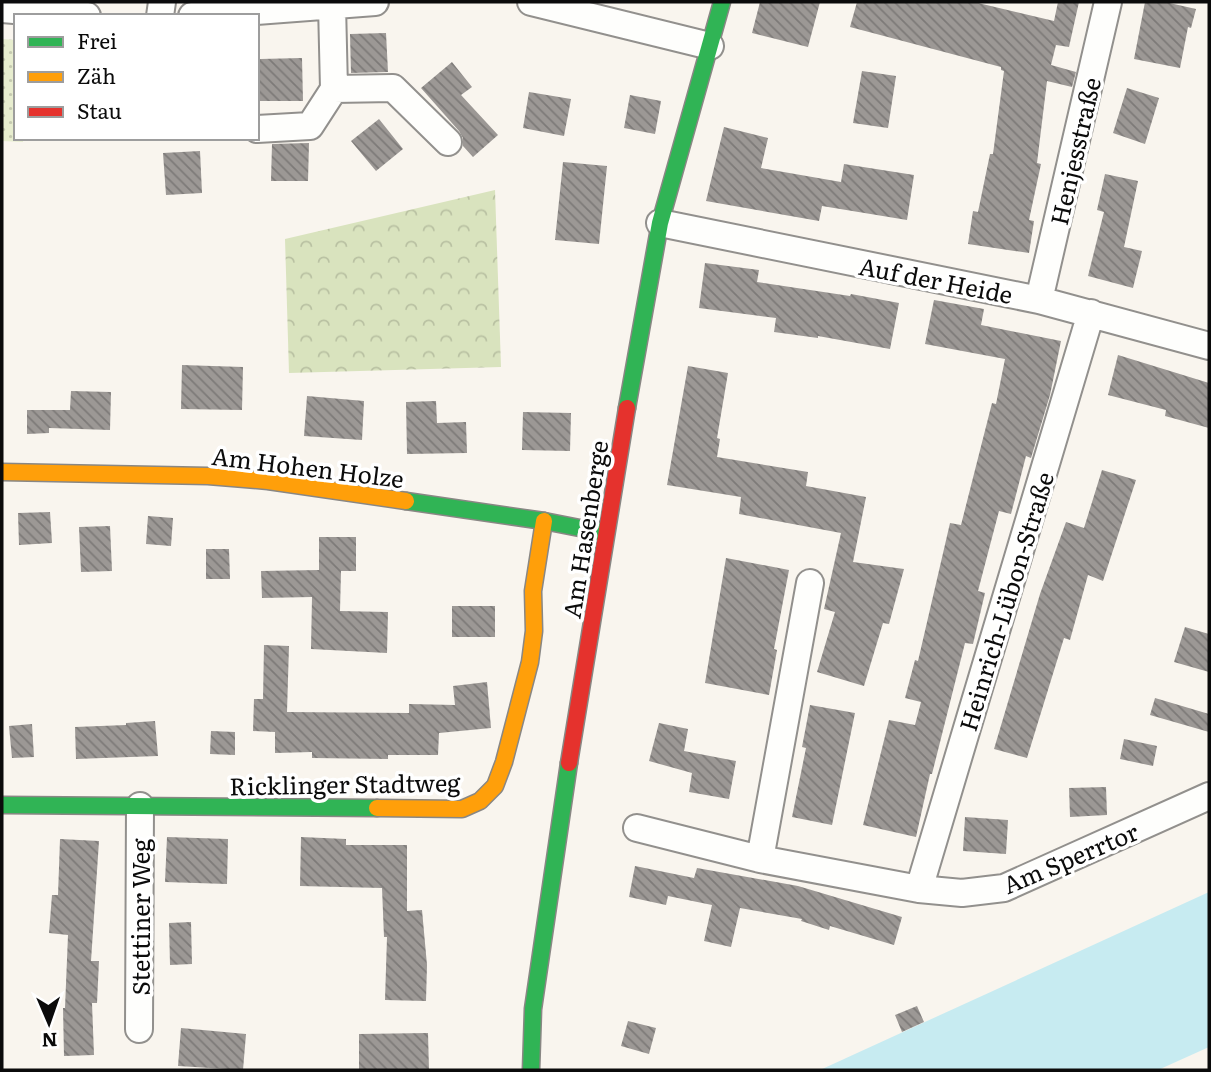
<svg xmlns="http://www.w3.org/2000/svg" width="1211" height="1072" viewBox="0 0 1211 1072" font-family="Literata,serif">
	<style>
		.grass { fill: url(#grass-dots) }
		.forest { fill: url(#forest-crowns) }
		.water { fill: #c7ebf1 }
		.building { fill: url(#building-back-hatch) }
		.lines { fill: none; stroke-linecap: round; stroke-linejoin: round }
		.street-casing { stroke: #92908d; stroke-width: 30 }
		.fast-casing { stroke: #898784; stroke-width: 19 }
		.slow-casing { stroke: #898784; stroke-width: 19 }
		.jam-casing { stroke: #898784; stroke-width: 19 }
		.street { stroke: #fefefc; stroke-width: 26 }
		.fast { stroke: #30b455; stroke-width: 16 }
		.slow { stroke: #ff9f0a; stroke-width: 16 }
		.jam { stroke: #e5322d; stroke-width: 16 }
		.labels { text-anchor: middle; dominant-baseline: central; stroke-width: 7; stroke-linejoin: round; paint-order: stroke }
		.street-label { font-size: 24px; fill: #0b0b0b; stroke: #fff }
	</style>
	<defs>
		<pattern id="grass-dots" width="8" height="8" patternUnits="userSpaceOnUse" patternTransform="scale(1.75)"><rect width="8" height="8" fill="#e7edcf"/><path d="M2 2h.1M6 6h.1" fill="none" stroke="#c5cab0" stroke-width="1.8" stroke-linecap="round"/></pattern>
		<pattern id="forest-crowns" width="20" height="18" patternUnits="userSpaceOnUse" patternTransform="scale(1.75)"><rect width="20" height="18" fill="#d9e3be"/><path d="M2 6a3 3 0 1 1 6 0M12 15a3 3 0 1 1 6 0" fill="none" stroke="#b9c1a2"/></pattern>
		<pattern id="building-back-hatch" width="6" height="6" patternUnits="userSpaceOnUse" patternTransform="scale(1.75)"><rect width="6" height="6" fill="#9c9895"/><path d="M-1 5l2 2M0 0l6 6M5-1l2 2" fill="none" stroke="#7d7a78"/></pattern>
	</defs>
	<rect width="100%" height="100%" fill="#f9f5ee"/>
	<path class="grass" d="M2,39L16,40V138H23V142L2,141Z"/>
	<path class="forest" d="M495,190L501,367L289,373L285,239Z"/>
	<path class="water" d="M1209,892V1047L1158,1070H820Z"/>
	<path class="building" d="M760,2H820L808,47L752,33Z
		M857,2H974L1054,21L1058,2H1079L1069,47L1056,45L1051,65L1076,72L1072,87L1047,81L1037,163L1041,164L1029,220L1034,221L1029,253L968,244L973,211L978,212L990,154H993L1004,71L1001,70V67L850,27Z
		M1145,2H1165L1196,9L1191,28L1188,27L1180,68L1134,59Z
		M386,33L388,72L351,73L350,34Z
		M302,58L303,101H260V59Z
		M452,62L472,87L461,95L498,135L473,157L463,146V138L459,131L421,88Z
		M862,71L896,76L888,128L853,123Z
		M1127,88L1159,98L1145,144L1113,133Z
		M529,92L571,99L564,136L523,128Z
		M630,95L661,101L655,134L624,128Z
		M379,119L403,149L376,171L351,141Z
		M724,127L768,138L761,168L841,182L844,164L914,175L907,220L822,206L819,221L706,201Z
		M309,143L308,181H271L272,144Z
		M200,151L202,193L166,195L163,153Z
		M563,162L607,166L599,244L555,240Z
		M1105,174L1138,181L1124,247L1142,251L1133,288L1088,276L1104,212L1097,210Z
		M705,263L759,270L757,282L850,296L851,294L899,303L890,349L818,336V338L774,332L776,318L699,308Z
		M934,300L984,309L981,325L1061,341L1050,395L1031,458L1026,456L1011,514L999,511L978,591L985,593L973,644L965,643L932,774H930L916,837L863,825L889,720L915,725L921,702L905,698L915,660L918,661L950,523L961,525L992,403L996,404L1005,359L925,344Z
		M1118,355L1209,383V428L1165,416L1166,410L1108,395Z
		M182,365L243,367L242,410L181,409Z
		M688,366L728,373L717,438L720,439L717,457L808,472L806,486L866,497L853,562L904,569L889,624L883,623L864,686L817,672L835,612L824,609L841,533L739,514L741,497L667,485Z
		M71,391L111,392L110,430L49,428V433L27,434V410H70Z
		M307,396L364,401L362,440L304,436Z
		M436,401L437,423L466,422L467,453L407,454L406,402Z
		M523,412L571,413L570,451L522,450Z
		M1102,470L1136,480L1103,581L1088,575L1070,640L1064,638L1027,758L994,749L1040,594L1066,522L1084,528Z
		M50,512L52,543L19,545L18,513Z
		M148,516L173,518L171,546L146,544Z
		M110,526L112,571L81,572L79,527Z
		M319,537H356V571H341L340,611L388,612L387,653L311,649L312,597L262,598L261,571L319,570Z
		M206,549H229L230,579H206Z
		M726,558L789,570L774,649L777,650L769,695L705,683Z
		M452,606H495V637H452Z
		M1185,627L1209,634V672L1174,662Z
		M264,645L289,646L287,712L409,713V704L455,705L453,686L487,682L491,728L439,733L438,755H388V759L312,758V752L275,753V732L253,731L254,699H263Z
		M1155,698L1209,714V732L1150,715Z
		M810,705L855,713L832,825L792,817L806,748L802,747Z
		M155,721L158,756L76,759L75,727L126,725V723Z
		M659,723L688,729L684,751L736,761L729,799L689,792L692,773L649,761Z
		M32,724L34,757L12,758L9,726Z
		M211,731L235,732V755L210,754Z
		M1124,739L1157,746L1153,766L1120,759Z
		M1106,787L1107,815L1070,817L1069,788Z
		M965,817L1008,820L1006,854L963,851Z
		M167,837L228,839L227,884L165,882Z
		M301,837L346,839V845H407V911L422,910L427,965L426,1001L385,1000L387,937H384L382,888L300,886Z
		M60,839L99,841L91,961H99L97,1003H92L94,1055L64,1056L63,1008H65L68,935L49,933L52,895H58Z
		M635,866L694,878L697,868L798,886L902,917L894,945L830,926L829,930L801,921L802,919L740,908L731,947L704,941L712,905L668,896L666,905L629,897Z
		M191,922L192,964L170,965L169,923Z
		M917,1006L924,1022L902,1032L895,1015Z
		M628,1021L656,1028L649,1054L621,1046Z
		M181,1028L246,1034L243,1070L178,1066Z
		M428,1033L429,1070H359V1034Z"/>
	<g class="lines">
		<defs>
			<path id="street" d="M531,2L710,46
				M2,9L87,16
				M160,16L162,2
				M192,16L375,2
				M334,89L393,88L448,142
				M257,129L310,126L334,89L332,5
				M660,223L1039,300L1209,346
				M1039,300L1108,2
				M637,828L760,859L919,889L962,893L1004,888L1209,796
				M760,859L810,583
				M919,889L1091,313
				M139,1029L140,806"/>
			<path id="fast" d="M627,408L660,223L722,2
				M406,501L544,521L605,533
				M2,805L377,808
				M531,1070L533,1009L569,763"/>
			<path id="slow" d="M2,472L208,476L268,481L406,501
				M377,808L462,809L480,801L495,786L504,762L530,662L534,631L533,591L544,521"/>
			<path id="jam" d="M569,763L627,408"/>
		</defs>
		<use href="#street" class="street-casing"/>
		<use href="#fast" class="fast-casing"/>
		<use href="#slow" class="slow-casing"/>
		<use href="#jam" class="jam-casing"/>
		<use href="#street" class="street"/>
		<use href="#fast" class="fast"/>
		<use href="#slow" class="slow"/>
		<use href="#jam" class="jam"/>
	</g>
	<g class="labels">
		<g class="street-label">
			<text transform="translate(1074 151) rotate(-77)">Henjesstraße</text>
			<text transform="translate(936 279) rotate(11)">Auf der Heide</text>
			<text transform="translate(308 466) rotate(7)">Am Hohen Holze</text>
			<text transform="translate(584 529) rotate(-81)">Am Hasenberge</text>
			<text transform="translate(1005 601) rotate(-73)">Heinrich-Lübon-Straße</text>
			<text transform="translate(345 783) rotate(-1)">Ricklinger Stadtweg</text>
			<text transform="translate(1070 857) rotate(-23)">Am Sperrtor</text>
			<text transform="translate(139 917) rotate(-90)">Stettiner Weg</text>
		</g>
	</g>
	<rect width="1211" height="1072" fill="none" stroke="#0b0b0b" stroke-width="7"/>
	<rect x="14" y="14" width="245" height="126" fill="#ffffff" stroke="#9d9d9d" stroke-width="2"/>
	<rect x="28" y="37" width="35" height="10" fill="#30b455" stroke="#9d9d9d" stroke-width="2"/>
	<text x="77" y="49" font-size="21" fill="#0b0b0b">Frei</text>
	<rect x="28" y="72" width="35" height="10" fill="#ff9f0a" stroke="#9d9d9d" stroke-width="2"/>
	<text x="77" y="84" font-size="21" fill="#0b0b0b">Zäh</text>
	<rect x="28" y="107" width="35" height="10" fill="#e5322d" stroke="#9d9d9d" stroke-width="2"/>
	<text x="77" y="119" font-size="21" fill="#0b0b0b">Stau</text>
	<g transform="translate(49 1023) rotate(178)" stroke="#ffffff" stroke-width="5" paint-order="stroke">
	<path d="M0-5L12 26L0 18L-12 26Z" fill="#0b0b0b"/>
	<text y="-10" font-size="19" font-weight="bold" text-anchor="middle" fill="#0b0b0b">N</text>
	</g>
</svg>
